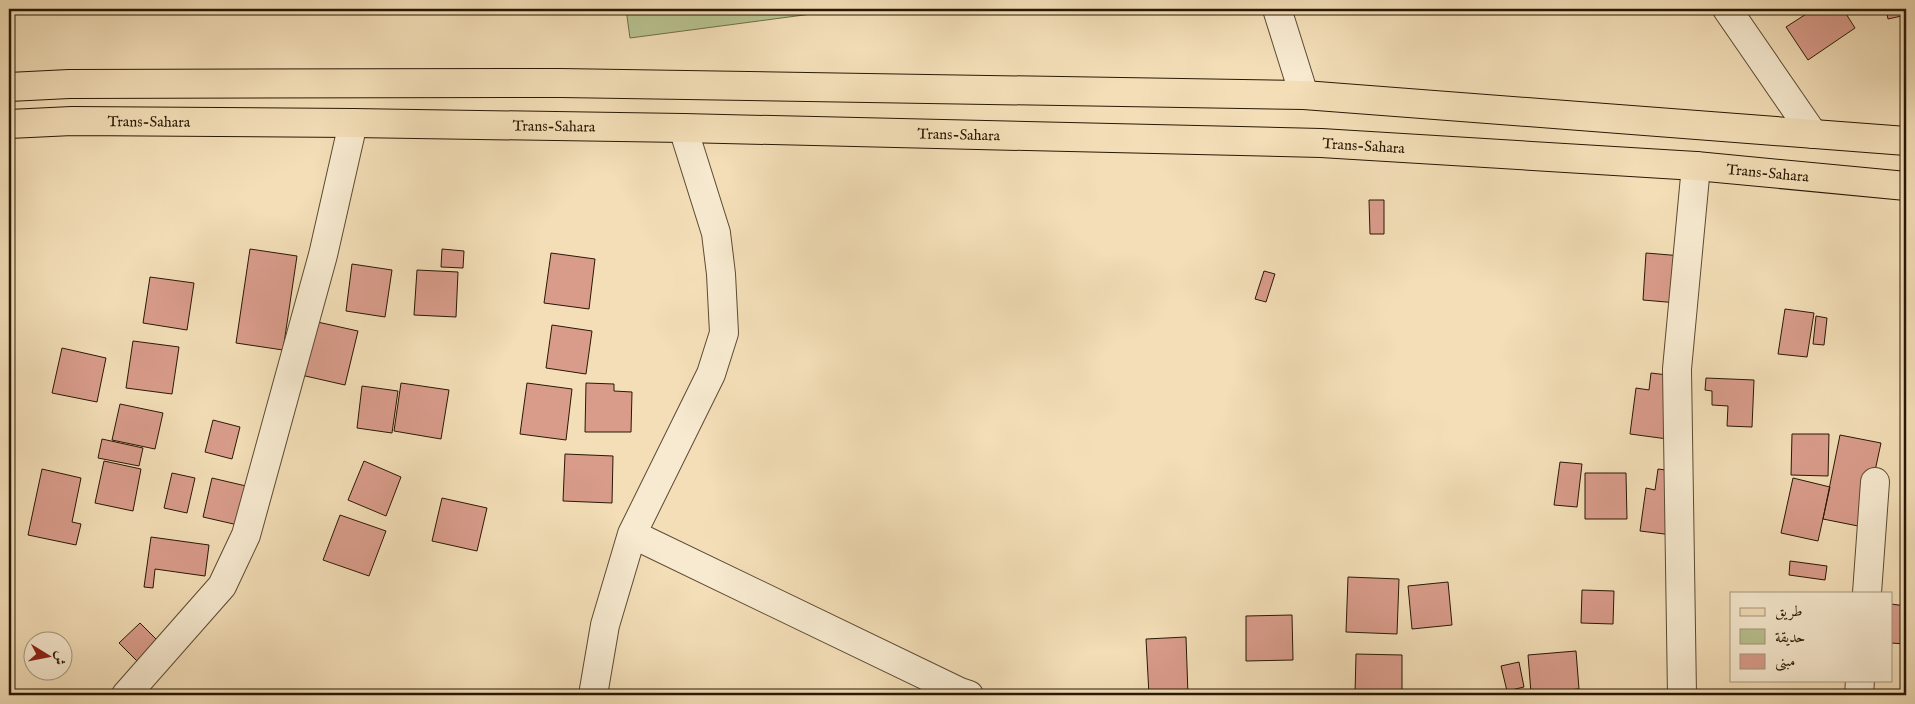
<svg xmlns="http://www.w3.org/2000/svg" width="1915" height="704" viewBox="0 0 1915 704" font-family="'IM FELL English',Amiri,serif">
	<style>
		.green { fill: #b8c290; stroke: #706d4a }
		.building { fill: #d99c8b; stroke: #291804 }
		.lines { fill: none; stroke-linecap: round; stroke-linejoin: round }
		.minor-casing { stroke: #5c4a31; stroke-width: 30 }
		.major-casing { stroke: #291804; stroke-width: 30 }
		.minor { stroke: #f7ead0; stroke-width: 28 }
		.major { stroke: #f3deb7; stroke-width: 28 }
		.labels { text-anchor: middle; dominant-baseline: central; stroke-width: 5; stroke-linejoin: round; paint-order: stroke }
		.street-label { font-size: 15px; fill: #291804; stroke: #f7ead0 }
	</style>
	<rect width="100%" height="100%" fill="#f3deb7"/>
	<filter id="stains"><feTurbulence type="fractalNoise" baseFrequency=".004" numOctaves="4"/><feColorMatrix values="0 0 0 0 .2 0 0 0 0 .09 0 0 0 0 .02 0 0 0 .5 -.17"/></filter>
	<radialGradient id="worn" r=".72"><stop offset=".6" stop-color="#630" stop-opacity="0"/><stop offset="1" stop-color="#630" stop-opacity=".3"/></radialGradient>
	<path class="green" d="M626,9H818L819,13L630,38Z"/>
	<path class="building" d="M1814,9H1843L1855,28L1808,60L1786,27Z
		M1886,9H1906V15L1888,19Z
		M1369,200H1384V234H1370Z
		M250,249L297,256L283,350L236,343Z
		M442,249L464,251L463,268L441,267Z
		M551,253L595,259L589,309L544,303Z
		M1646,253L1682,256L1678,303L1643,300Z
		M352,264L392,270L385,317L346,311Z
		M417,270L458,272L456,317L414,315Z
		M1264,271L1275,274L1266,302L1255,299Z
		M150,277L194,283L187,330L143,323Z
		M1785,309L1814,313L1807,357L1778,354Z
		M1816,316L1827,318L1824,345L1813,344Z
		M313,321L358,331L345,385L301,375Z
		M552,325L592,331L586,374L546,368Z
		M133,341L179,347L172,394L126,388Z
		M62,348L106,358L97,402L52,393Z
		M1651,373L1684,377L1675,440L1630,434L1636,388L1649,390Z
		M1706,378L1754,380L1752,427L1727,426L1728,406L1712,405V391L1705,390Z
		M401,383L449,390L441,439L394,431Z
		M527,383L572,389L566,440L520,434Z
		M586,383L614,384V391L632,392L631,432H585Z
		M362,386L398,391L392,433L357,428Z
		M120,404L163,413L155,449L112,440Z
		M213,420L240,427L232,459L205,452Z
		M1792,434H1829L1828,476L1791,475Z
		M1840,435L1881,443L1863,527L1823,519Z
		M102,439L143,448L139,466L98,458Z
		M565,454L613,456L612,503L563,501Z
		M104,461L141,469L133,511L95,503Z
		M364,461L401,477L386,516L348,500Z
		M1560,462L1582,464L1577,507L1554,505Z
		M42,469L81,478L72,522L81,524L76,545L28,535Z
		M1658,469L1689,473L1681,536L1640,531L1646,488L1655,490Z
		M172,473L195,478L187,513L164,508Z
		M1585,473H1626L1627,519H1585Z
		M212,478L246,486L238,525L203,517Z
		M1793,478L1830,487L1818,541L1781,533Z
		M442,498L487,508L477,551L432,541Z
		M340,515L386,531L369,576L323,560Z
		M151,537L209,545L205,576L155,569L153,588L144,587Z
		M1790,561L1827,566L1825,580L1789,575Z
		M1348,577L1399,579L1397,634L1346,632Z
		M1448,582L1452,625L1412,629L1408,586Z
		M1582,590L1614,591L1613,624L1581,623Z
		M1891,604L1906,606V644L1891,643Z
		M1292,615L1293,660L1246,661V616Z
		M140,623L159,642L138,662L119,643Z
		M1186,637L1188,695H1149L1146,639Z
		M1576,651L1579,689L1531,693L1528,655Z
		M1356,654L1402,655V695H1355Z
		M1519,662L1524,687L1507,691L1501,666Z"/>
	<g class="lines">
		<defs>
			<path id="minor" d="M1277,9L1304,95
				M1727,9L1813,134
				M632,534L960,692L969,695
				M1867,593L1875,482
				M126,695L222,586L246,535L323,255L353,123
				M593,695L605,625L632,534L711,374L724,333L721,274L716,233L683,128
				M1682,695L1677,369L1696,166
				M1859,695L1860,680"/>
			<g id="major">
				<path d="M9,87L69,84L561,83L1304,95L1906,141"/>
				<path id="s1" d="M9,124L72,121L353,123L683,128L1321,143L1696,166L1906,186"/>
			</g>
		</defs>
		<use href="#minor" class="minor-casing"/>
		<use href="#major" class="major-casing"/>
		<use href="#minor" class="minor"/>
		<use href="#major" class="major"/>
	</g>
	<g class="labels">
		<g class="street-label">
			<text stroke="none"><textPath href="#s1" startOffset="140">Trans-Sahara</textPath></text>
			<text stroke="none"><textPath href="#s1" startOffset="545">Trans-Sahara</textPath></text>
			<text stroke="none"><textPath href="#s1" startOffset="950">Trans-Sahara</textPath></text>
			<text stroke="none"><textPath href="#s1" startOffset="1355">Trans-Sahara</textPath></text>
			<text stroke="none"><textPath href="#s1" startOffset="1760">Trans-Sahara</textPath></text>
		</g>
	</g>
	<rect width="1915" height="704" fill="none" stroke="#f3deb7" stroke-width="30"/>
	<rect x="10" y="10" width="1895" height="684" fill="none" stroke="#291804" stroke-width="2.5"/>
	<rect x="15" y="15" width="1885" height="674" fill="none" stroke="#291804"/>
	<rect x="1730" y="592" width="162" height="90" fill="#f7ead0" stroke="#a5967e"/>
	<rect x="1740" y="608" width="25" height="8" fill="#f3deb7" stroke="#a5967e"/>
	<text x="1775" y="616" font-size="15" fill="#291804">طريق</text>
	<rect x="1740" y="629" width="25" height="15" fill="#b8c290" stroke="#a5967e"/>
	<text x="1775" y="642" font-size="15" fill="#291804">حديقة</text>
	<rect x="1740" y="654" width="25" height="15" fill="#d99c8b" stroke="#a5967e"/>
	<text x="1775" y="666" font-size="15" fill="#291804">مبنى</text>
	<g transform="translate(48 656) rotate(100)"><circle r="24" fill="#f7ead0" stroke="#a5967e"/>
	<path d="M0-4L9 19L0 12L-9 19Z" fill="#8f2418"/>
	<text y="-8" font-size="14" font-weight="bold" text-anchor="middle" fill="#291804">ش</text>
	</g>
	<rect width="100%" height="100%" filter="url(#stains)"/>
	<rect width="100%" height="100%" fill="url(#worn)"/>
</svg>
